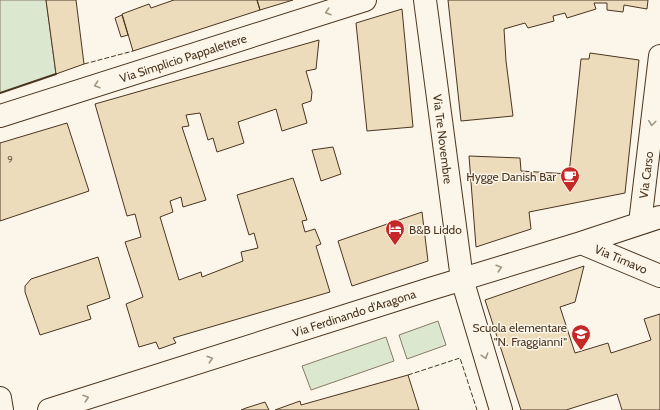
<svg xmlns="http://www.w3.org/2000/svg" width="660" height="410" viewBox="0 0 660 410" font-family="Cabin,sans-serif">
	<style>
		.green { fill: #dce7d0; stroke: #887966 }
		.building { fill: #ecdcbc; stroke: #4a3520 }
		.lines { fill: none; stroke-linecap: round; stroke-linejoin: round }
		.minor-casing { stroke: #4a3520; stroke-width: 24 }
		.minor { stroke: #fbf6e9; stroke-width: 22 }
		.fence { stroke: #4a3520; stroke-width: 1; stroke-dasharray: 5 2; stroke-linecap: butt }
		.wall { stroke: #4a3520; stroke-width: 2 }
		.oneway { stroke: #a29684 }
		.labels { text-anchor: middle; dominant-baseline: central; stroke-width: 3; stroke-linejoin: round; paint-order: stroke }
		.number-label { font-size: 10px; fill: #725f47 }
		.street-label { font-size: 12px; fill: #4a3520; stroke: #fbf6e9 }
		.poi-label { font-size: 12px; fill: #4a3520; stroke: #fbf6e9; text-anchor: end }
	</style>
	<rect width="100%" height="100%" fill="#fbf6e9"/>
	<path class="green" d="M0,0H46L56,74L0,93Z
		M438,321L446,345L407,359L399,335Z
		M386,337L394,361L311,390L302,366Z"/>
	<path class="building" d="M46,0H76L84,64L56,74Z
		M174,0H257L260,10L133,51L122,14L149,4L151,8Z
		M257,0H293L260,10Z
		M448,0H648L647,9L624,5L623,12L607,10V3H594L596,9L567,18L565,13L553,16L554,21L528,28L525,23L504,29L506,61L513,116L461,121Z
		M402,9L413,127L367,131L356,23Z
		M122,15L128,35L121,37L115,18Z
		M319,40L316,69L306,71L312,92L311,101L302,104L307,123L282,131L276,109L238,122L244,143L217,152L213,138L208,140L200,113L186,115L189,126L182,127L206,200L183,207L181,197L170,201L173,212L160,217L179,280L201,272L202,277L243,261L241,252L258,248L254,233L249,235L237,195L293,178L307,220L302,221L305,232L315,229L321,244L316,246L330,292L173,338L176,343L159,349L156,342L139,347L126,304L143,297L125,242L141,237L135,214L127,216L95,104Z
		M590,53L639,60L625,193L529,212L531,229L476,247L469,156L520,158L521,171L569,174L581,59H589Z
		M67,123L89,191L0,221V143Z
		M333,147L341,174L321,181L312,150Z
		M422,212L428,261L352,286L338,241Z
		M98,257L110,298L87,306L91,319L40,335L25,292V286L31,279Z
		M584,266L575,302L560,307L575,353L608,343L611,353L651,340L644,319L660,314V410H622L617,394L566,410H521L485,300Z
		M408,375L419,410H275L300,401L301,405Z
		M265,402L269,410H241L246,408Z"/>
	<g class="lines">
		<defs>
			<path id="minor" d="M425,0L462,279L501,410
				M0,116L365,0
				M640,223L660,56
				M581,243L660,276
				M0,398L2,410
				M49,410L430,289L581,243L660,217"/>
		</defs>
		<use href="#minor" class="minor-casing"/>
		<use href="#minor" class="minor"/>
		<path class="fence" d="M84,64L133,51
			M408,375L460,358L477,410"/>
		<path class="wall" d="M0,93L56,74"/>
	</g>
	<defs><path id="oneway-chevron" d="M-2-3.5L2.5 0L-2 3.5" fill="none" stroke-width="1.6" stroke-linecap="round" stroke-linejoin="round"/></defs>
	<g class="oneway">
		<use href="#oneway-chevron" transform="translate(328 12) rotate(162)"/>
		<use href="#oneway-chevron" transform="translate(97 85) rotate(162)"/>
		<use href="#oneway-chevron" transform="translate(652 123) rotate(97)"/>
		<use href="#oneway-chevron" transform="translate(499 268) rotate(-17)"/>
		<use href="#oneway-chevron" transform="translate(485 356) rotate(73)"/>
		<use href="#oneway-chevron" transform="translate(210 359) rotate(-18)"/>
		<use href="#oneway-chevron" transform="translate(86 398) rotate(-18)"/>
	</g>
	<defs>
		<symbol id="cafe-pin" viewBox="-11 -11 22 30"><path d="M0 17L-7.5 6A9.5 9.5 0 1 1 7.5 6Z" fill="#c62828" stroke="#fbf6e9"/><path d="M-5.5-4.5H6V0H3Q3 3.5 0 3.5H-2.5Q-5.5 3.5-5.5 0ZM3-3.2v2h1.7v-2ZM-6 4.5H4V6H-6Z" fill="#fff"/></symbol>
		<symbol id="hotel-pin" viewBox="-11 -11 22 30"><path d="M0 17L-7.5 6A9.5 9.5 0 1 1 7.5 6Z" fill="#c62828" stroke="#fbf6e9"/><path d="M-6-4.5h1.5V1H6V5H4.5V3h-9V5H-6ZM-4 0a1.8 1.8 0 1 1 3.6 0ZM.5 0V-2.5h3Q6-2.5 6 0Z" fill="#fff"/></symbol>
		<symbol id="school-pin" viewBox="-11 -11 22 30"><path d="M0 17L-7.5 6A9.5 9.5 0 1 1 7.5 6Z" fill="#c62828" stroke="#fbf6e9"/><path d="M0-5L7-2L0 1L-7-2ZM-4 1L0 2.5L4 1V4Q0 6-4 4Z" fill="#fff"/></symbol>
	</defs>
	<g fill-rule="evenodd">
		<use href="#cafe-pin" x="559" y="165" width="22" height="30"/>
		<use href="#hotel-pin" x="384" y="218" width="22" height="30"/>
		<use href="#school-pin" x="570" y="323" width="22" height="30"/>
	</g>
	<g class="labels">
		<g class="number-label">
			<text x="10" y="159">9</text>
		</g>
		<g class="street-label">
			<text transform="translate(183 58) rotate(-18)">Via Simplicio Pappalettere</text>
			<text transform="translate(443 139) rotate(83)">Via Tre Novembre</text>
			<text transform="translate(646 175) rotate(-83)">Via Carso</text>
			<text transform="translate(621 259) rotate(23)">Via Timavo</text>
			<text transform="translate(354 313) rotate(-18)">Via Ferdinando d'Aragona</text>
		</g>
		<g class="poi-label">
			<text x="556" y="176">Hygge Danish Bar</text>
			<text x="409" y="229" text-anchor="start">B&amp;B Liddo</text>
			<text x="567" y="327">Scuola elementare<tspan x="567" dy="14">"N. Fraggianni"</tspan></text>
		</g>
	</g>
</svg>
